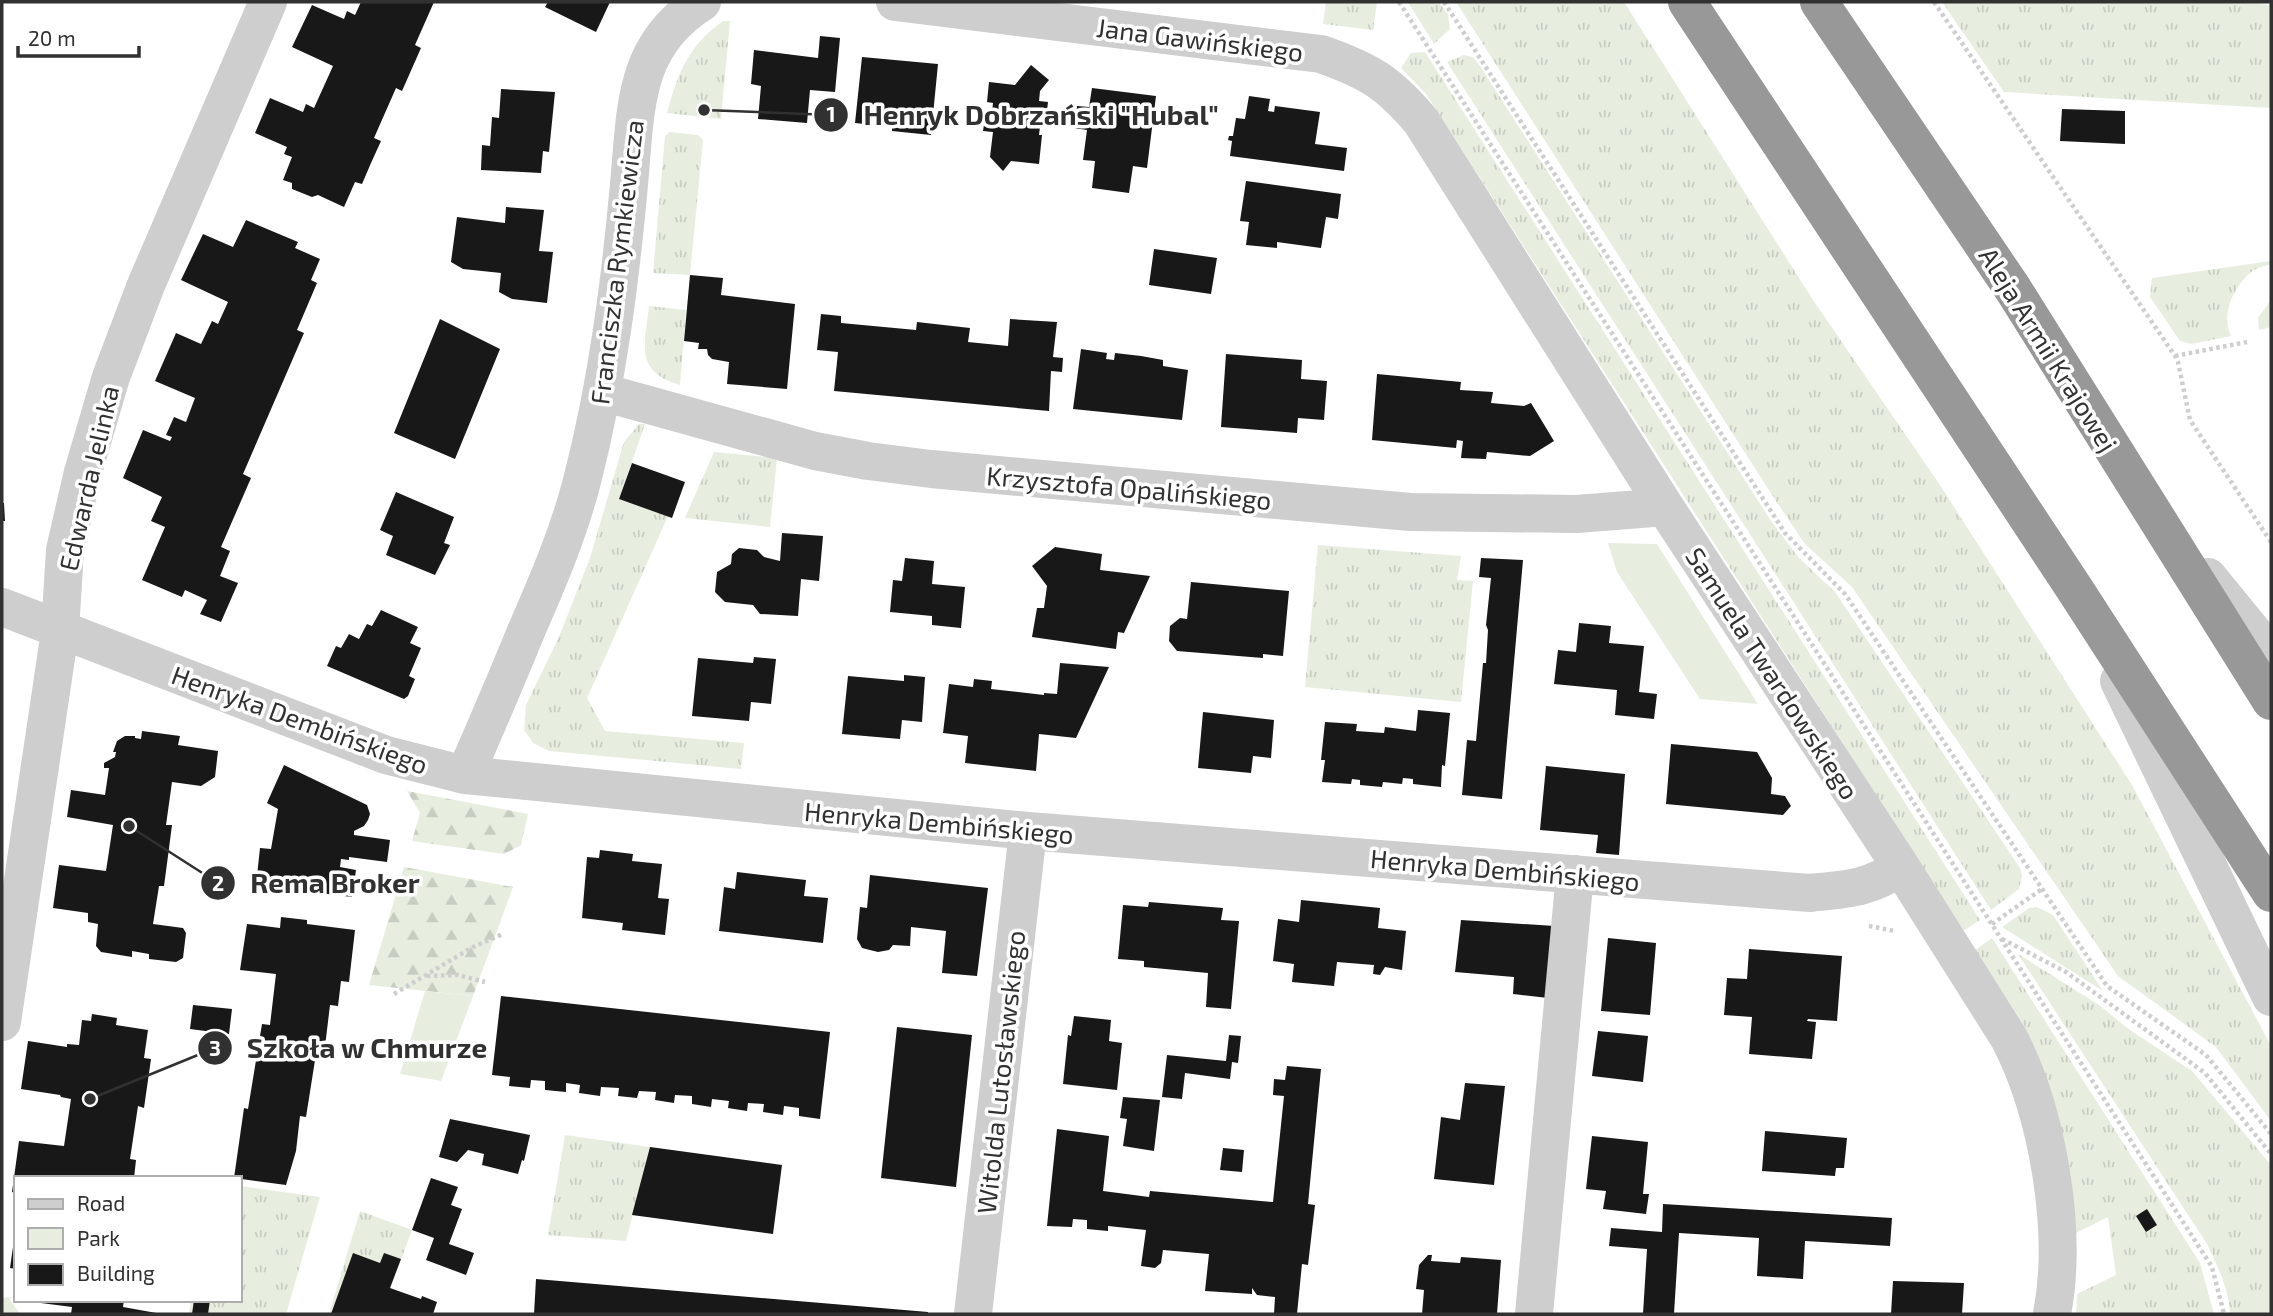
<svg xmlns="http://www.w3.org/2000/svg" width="2273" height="1316" viewBox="0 0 2273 1316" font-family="'Exo 2',sans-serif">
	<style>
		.grass { fill: url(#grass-tufts) }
		.forest { fill: url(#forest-firs) }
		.green { fill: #e7eee0 }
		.building { fill: #181818 }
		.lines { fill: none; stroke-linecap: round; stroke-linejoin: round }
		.path { stroke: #cecece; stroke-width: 4.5; stroke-dasharray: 3.5 3.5; stroke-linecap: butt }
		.minor { stroke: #cecece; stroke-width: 38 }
		.highway { stroke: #989898; stroke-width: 38 }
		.labels { text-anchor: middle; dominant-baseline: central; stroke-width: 7; stroke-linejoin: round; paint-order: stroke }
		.street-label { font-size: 26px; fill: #313131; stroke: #fff }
		.leader { fill: none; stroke: #313131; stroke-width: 2.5 }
		.callout-dot { fill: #313131; stroke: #fff; stroke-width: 2.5 }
		.mark-label { font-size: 21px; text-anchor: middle; font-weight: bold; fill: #fff }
		.callout-label { font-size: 28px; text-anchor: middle; font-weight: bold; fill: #313131; stroke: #fff; stroke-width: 7; stroke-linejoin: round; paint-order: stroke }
	</style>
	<defs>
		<pattern id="grass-tufts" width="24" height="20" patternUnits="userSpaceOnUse" patternTransform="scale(1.75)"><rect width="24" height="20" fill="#e7eee0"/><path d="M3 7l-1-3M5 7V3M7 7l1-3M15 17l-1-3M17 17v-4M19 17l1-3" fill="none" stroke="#c7cdc1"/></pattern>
		<pattern id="forest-firs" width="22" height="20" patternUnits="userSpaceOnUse" patternTransform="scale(1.75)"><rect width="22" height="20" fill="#e7eee0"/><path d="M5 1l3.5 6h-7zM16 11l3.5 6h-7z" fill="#c7cdc1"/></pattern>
	</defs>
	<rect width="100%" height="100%" fill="#fff"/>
	<path class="grass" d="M1326,2H1377L1373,30L1323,24Z
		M1408,2H1439L1448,14L1450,29L1434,44Z
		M1456,2H1624L1813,300L1940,485L2132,785L2271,1046V1121L2216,1047L2118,976L1852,587L1805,544L1774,498Z
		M1942,2H2241L2271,5V108L2004,92Z
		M723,21H730L721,119L667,113C678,73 688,46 723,21Z
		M1425,52L1980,920L1963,931L1426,94L1401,68L1411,53Z
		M1464,55L1473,57L1480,66L1771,521L1799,558L1835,592L2020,868L2022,876L2019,889L1991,910L1447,62Z
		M670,132L698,135L703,140L690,275L653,273L665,136Z
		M2271,261V264C2265,266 2255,268 2250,273C2233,288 2221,314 2231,336L2191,344L2180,341L2150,297L2152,278Z
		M2271,300V327L2259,330L2258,318Z
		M649,306L686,310L680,385C634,372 645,345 649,306Z
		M639,424H645L619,499L668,516L587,698L605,731L744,743L741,769L549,751L533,743L524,730L526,705L559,637L590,558L624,442Z
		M714,452L777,458L770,527L685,518Z
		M1318,545L1461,556L1457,580L1473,581L1461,702L1305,687Z
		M2037,907L2053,915L2103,991L2002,927L2029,908Z
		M1992,938L2200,1263L2214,1314H2076L2077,1294L2116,1275L2108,1217L2072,1235L2060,1125L2025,1027L1975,950Z
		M2018,954L2099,1005L2130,1030L2192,1071L2271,1165V1314H2230C2229,1288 2218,1268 2207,1244Z
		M565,1135L650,1147L626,1241L548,1235Z
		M240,1186L320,1197L286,1314H189L191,1300H240Z
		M360,1211L412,1230L381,1314H329Z"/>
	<path class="forest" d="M407,791L528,814L521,845L504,854L412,841L420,813Z
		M404,867L513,887L473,996L369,985Z"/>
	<path class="green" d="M1608,543L1657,544L1758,704L1700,699L1617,572Z
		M425,991L473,996L441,1081L400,1074Z
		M11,1297L10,1300L20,1314H2V1298Z"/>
	<path class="building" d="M361,2H434L415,45L421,48L402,91L396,88L374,138L381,141L371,163L362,184L355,182L344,207L318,195L312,197L292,189V183L283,180L292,157L284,154L287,147L255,133L270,98L303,112L306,104L314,108L333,66L292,47L312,5L344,19L347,11L355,15Z
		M548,2H610L596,32L545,7Z
		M820,36L840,38L835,92L810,90L807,123L758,119L761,86L751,84L754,50L818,58Z
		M862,57L938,64L931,135L892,131V127L855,123Z
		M1031,65L1049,80L1040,91L1039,101L1048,102L1046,119L1041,118L1039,135H1042L1039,164L1011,161L1003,171L990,157L993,132L983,131L986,112H992L993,103L987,102L989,82L1015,85Z
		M1092,88L1156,96L1147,168L1133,166L1129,193L1092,188L1095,161L1083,160L1087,130L1074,128L1077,106L1089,107Z
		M501,89L555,92L549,152L543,151L541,173L481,170L482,145L490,146L492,117L499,118Z
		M1249,96L1270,99L1268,111L1274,112L1275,106L1320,112L1315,144L1347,148L1344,171L1230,156L1232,141L1228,140L1229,136H1233L1236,118L1245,119Z
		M2062,109L2125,111V144L2060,141Z
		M1246,181L1341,194L1338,219L1326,217L1321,248L1277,242V248L1246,245L1249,222L1240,221Z
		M506,207L544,210L539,251L553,252L547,303L512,299L499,292L501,273L463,269L451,262L457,217L505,223Z
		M246,220L298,242L295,248L320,259L311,280L317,283L297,330L304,333L243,474L251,478L221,547L230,551L220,576L238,583L221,622L200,614L207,600L185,590L182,597L142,580L165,527L151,521L162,497L123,478L143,430L170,441L172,437L166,435L174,417L186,422L195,398L155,381L176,333L201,344L212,321L218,324L228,302L181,280L203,234L233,247Z
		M1154,249L1217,258L1211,294L1149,285Z
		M690,275L723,278L721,295L795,304L787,389L727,384L729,362L712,359L708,355L707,349H698L699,343L684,341Z
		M821,314L841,316V323L916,330L917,322L970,328L968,342L1008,346L1010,319L1057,322L1053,357L1063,358L1062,372L1051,371L1049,411L834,391L838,352L817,350Z
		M440,319L500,349L455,459L394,433Z
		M1081,349L1107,353L1106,359L1114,360L1115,353L1141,356L1163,360V366L1188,370L1182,420L1073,409Z
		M1226,354L1302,360L1301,379L1327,381L1324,420L1298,418L1297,433L1221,427Z
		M1377,374L1461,382L1460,390L1493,392L1491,403L1524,406L1531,403L1554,441L1530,456L1487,452L1486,459L1461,458L1463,441L1457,440L1456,448L1372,440Z
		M632,463L685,482L672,518L619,499Z
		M396,492L454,517L444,543L450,545L435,575L386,555L393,536L380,530Z
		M2,503H4L5,521H2Z
		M782,533L823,536L819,581L801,579L798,616L760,614L753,605L725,602L715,592L717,572L731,564L732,554L739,548L757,550L764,557L780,561Z
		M1055,547L1102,554L1100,570L1150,576L1124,633L1118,632L1116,649L1032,637L1037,608H1044L1047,586L1032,566Z
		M905,558L934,561L932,584L965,587L961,628L932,625V616L890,612L893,580L902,581Z
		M1481,558L1523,560L1502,799L1462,795L1467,740L1476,741L1483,663H1486L1488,630L1486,625L1491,578L1479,577Z
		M1191,582L1289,591L1283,656L1263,654V658L1177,651L1169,641L1170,626L1180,618L1187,619Z
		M381,610L418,627L410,643L421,648L409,676L415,679L408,696L404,699L327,666L336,646L341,648L349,634L359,639L367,624L372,626Z
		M1579,623L1611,626L1609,643L1644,646L1639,692L1657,694L1654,719L1615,715L1617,690L1554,684L1558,650L1576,652Z
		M754,657L776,659L771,704L751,702L749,721L692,716L698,658L753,663Z
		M1060,663L1109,667L1076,738L1039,734L1036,771L965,763L968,736L943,733L949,684L973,687L974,679L992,681L991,689L1044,695V693L1057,694Z
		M904,675L925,677L922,722L902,720L900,739L842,734L848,676L904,681Z
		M1418,710L1450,713L1445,766L1442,765L1441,787L1413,784V779L1403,778L1402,784L1383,782L1382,787L1360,785V780L1352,779L1351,784L1322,782L1325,760H1321L1325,722L1357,724L1356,731L1384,733L1385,727L1416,731Z
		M1203,712L1274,720L1271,758L1253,756L1251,773L1198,768Z
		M142,731L180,736L178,745L218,751L215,777L201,786L172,782L166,825H172L168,856L164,886H159L153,924L183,928L186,933L183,958L176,962L149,959V954L132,951V957L101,952L96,946L98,924L88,922V913L53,908L59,865L106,871L113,825L67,817L71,790L105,795L109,768H104V763L115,757L116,752H113L117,741L125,736H135V738L141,739Z
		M1671,744L1757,752L1772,778L1771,794L1785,796L1791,806L1783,815L1666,804Z
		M284,765L367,805L370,814L368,820L364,826L354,831V835L390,840L387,862L349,857V860L341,859L340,867L356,870L352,897L256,885L260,848L271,849L278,809L267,803Z
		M1546,766L1625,774L1619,855L1596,853L1598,835L1540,830Z
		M600,850L633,854L632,861L662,864L658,898L669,899L665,935L622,930L623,923L582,918L587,857L599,858Z
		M737,872L806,880L804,896L828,898L823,943L719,931L724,887L735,889Z
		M870,875L988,888L977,976L942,973L946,931L911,927L910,946L893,945L889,950L878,952L862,948L857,939L860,907L867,908Z
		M1301,900L1380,908L1378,928L1406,931L1402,970L1385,967L1380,975L1373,974L1374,965L1337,962L1334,986L1292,982L1294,964L1273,961L1278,919L1299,922Z
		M1149,902L1223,908L1221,920L1239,921L1231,1009L1206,1007L1208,973L1144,967V961L1118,959L1123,905L1148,907Z
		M281,917L307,920V924L355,930L349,982L341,981L338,1006L330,1005L324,1055L316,1054L306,1117L300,1116L296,1151L286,1185L234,1178L244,1108L248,1109L262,1024L270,1025L276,974L240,970L247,924L280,928Z
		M1461,920L1555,926L1548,998L1513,994L1514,977L1455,972Z
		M1608,938L1656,943L1650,1015L1601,1011Z
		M1749,949L1842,956L1837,1021L1808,1019L1807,1021L1816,1022L1812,1059L1749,1054L1752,1017L1724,1015L1727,978L1747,979Z
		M501,996L830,1032L820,1119L799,1116V1108L784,1106L783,1115L763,1112L764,1104L748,1103L747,1111L728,1108L729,1101L712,1099L711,1107L692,1104V1096L675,1095L674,1103L655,1100L656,1092L639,1091L637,1098L618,1096L619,1088L601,1087L600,1096L579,1093L580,1085L566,1083V1092L545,1090V1081L531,1080L530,1088L509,1086L510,1077L492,1075Z
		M193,1005L232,1009L229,1034L190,1029Z
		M92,1014L117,1018L116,1025L148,1030L144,1058L151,1059L144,1108L138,1106L130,1159L136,1160L134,1178H16V1193L12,1192L19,1141L64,1146L71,1099L61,1097L60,1095L21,1089L28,1041L67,1047V1044L79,1045L82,1020L91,1021Z
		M1074,1016L1111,1020L1109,1041L1122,1043L1117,1090L1063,1084L1068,1035L1071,1036Z
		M897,1027L972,1035L956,1187L881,1178Z
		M1598,1031L1648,1036L1643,1082L1592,1076Z
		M1229,1035L1241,1036L1238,1063L1232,1062L1230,1079L1185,1073L1182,1099L1162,1097L1167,1055L1226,1061Z
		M1287,1066L1321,1069L1308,1204L1315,1205L1308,1265L1302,1264L1297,1314H1274L1275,1297L1257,1295L1252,1288V1294L1205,1291L1209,1254L1163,1250L1161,1263L1155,1268L1141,1266L1146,1230L1108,1226V1231L1087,1229V1220L1073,1219L1072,1227L1047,1226L1057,1129L1109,1136L1103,1191L1149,1197L1150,1191L1273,1202L1284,1096L1273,1095L1274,1079L1285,1080Z
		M1465,1083L1505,1086L1494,1185L1434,1179L1441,1117L1460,1120Z
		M1123,1097L1160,1100L1154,1151L1123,1146L1127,1119L1120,1118Z
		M450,1119L530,1135L524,1161L522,1160L518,1174L482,1165L484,1154L468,1150L457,1162L439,1157Z
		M1765,1131L1847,1138L1844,1168H1836L1835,1176L1762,1171Z
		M1592,1136L1648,1142L1643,1194H1649L1646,1214L1603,1209L1606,1191L1586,1189Z
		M650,1147L782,1165L773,1234L632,1215Z
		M1223,1148L1244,1150L1242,1172L1220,1170Z
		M431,1178L458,1187L451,1205L462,1209L449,1244L474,1253L466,1275L426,1260L434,1238L412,1230Z
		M1663,1204L1892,1218L1890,1246L1805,1241L1803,1279L1757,1276L1759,1238L1679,1233L1674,1314H1643L1647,1249L1609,1246L1611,1228L1662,1232Z
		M2147,1209L2157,1225L2146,1232L2136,1216Z
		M14,1240H16V1269L10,1268Z
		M353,1253L380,1263L384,1253L401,1259L390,1288L421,1299L422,1296L437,1302L433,1314H331Z
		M1428,1255H1432L1431,1261L1460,1263L1461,1257L1501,1260L1497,1314H1422L1424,1290L1416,1289L1419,1265Z
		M536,1279L928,1312V1314H534Z
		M1893,1281L1964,1283L1962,1314H1891Z
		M41,1300H124L123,1307L162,1314H71L72,1307L41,1303Z
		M194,1300H210L208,1314H192Z"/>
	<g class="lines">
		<path class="path" d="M1399,2L2212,1267L2224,1314
			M1444,2L1785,533L1845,594L2107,986L2206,1055L2271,1134
			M1934,2L2175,356L2178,362L2190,420L2271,542
			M2175,356L2247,342
			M1992,924L2042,889
			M1869,926L1895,931
			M2002,939L2066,972L2205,1073L2271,1154
			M427,976L458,975L485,982
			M394,994L473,947L503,934"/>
		<path class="minor" d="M895,2L1321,54C1369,71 1388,82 1421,121L1665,507L1901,867L2009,1038C2048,1113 2068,1231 2052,1314
			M602,392L815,451L868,461L931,469L1410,512L1577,514L1665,507
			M2208,577L2271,654
			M2,607L386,755L465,775L1028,831L1810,893C1848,889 1868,889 1901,867
			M2119,681L2271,997
			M465,775C486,727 507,678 527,629C548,581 569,532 582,481C608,380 621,276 630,173C636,102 636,43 702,2
			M2,1022L60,631L65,550L83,472L111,377L146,285L268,2
			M973,1314L1028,831
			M1534,1314L1575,874"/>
		<path class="highway" d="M1687,2L2074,588L2271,893
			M1819,2L2013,289L2271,701"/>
	</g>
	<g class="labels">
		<g class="street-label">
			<text transform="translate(1200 39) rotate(7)">Jana Gawińskiego</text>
			<text transform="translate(616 262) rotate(-83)">Franciszka Rymkiewicza</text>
			<text transform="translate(2049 349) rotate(58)">Aleja Armii Krajowej</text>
			<text transform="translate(88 478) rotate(-77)">Edwarda Jelinka</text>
			<text transform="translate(1129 487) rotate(5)">Krzysztofa Opalińskiego</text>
			<text transform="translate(1773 673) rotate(57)">Samuela Twardowskiego</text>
			<text transform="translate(300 719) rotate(20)">Henryka Dembińskiego</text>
			<text transform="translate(939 822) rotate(5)">Henryka Dembińskiego</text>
			<text transform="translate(1505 869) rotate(5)">Henryka Dembińskiego</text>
			<text transform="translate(1000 1072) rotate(-84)">Witolda Lutosławskiego</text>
		</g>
	</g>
	<path class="leader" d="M704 110L831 115M129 826L218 883M90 1099L215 1048"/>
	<g class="callout-dot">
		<circle cx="704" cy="110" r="7"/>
		<circle cx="129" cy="826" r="7"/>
		<circle cx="90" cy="1099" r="7"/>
		<circle cx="831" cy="115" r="18"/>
		<circle cx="218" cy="883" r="18"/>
		<circle cx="215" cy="1048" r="18"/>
	</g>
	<g class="mark-label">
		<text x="831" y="122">1</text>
		<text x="218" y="891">2</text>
		<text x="215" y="1056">3</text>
	</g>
	<g class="callout-label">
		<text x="1041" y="125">Henryk Dobrzański "Hubal"</text>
		<text x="335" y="893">Rema Broker</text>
		<text x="367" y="1058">Szkoła w Chmurze</text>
	</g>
	<rect width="2273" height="1316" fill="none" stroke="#313131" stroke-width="7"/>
	<rect x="14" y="1176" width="228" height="126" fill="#ffffff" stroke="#adadad" stroke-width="2"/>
	<rect x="28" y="1199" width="35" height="10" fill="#cecece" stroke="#adadad" stroke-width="2"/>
	<text x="77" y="1211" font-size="21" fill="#313131">Road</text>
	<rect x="28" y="1228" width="35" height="21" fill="#e7eee0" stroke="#adadad" stroke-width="2"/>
	<text x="77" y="1246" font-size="21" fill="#313131">Park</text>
	<rect x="28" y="1264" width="35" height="21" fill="#181818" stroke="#adadad" stroke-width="2"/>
	<text x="77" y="1281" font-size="21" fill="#313131">Building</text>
	<path d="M18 46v10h121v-10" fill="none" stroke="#313131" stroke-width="3.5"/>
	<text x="28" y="46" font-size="21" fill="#313131" stroke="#ffffff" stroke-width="5" paint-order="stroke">20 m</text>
</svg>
